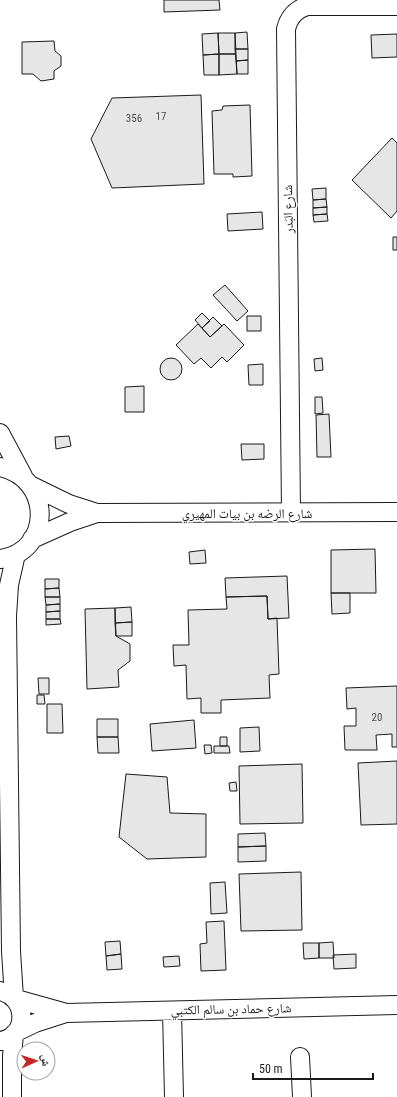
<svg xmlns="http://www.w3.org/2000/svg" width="397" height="1097" viewBox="0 0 397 1097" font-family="'Roboto Condensed','Noto Naskh Arabic',sans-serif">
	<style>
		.building { fill: #e6e6e6; stroke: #1a1a1a }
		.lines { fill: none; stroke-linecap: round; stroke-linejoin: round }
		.minor-casing { stroke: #1a1a1a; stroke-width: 20 }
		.minor { stroke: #fff; stroke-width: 18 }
		.labels { text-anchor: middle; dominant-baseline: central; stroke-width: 3; stroke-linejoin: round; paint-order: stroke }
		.number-label { font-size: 11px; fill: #4d4d4d }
		.street-label { font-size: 13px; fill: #1a1a1a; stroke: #fff }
	</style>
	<rect width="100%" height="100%" fill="#fff"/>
	<path class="building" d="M164,0H219L220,10L164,12Z
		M247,32L248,49H235V33Z
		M218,33L219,54L203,55L202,34Z
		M218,33H235L236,54H219Z
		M397,34V57L372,58L371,35Z
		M54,41L55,51L61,56V66L54,71V79L41,81L33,74H22V42Z
		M235,49H248V60L236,61Z
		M219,54V75H204L203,55Z
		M219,54H236L237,74L219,75Z
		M248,60V74H237L236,61Z
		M201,95L204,184L112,188L91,139L112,98Z
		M250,105L252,176L233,177V174H214L212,111L222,110L223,106Z
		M392,138L397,143V211L391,218L352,180Z
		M326,188V199L313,200L312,189Z
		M326,199L327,207L313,208V200Z
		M327,207V214L313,215V208Z
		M262,212L263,229L228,231L227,214Z
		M327,214L328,221L314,222L313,215Z
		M393,237H397V250H393Z
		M225,285L248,311L237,321L213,295Z
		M202,313L210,321L202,328L195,320Z
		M247,316H261V331H247Z
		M213,317L222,326L210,337L202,328Z
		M198,324L210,337L224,324L244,345L227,362L222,357L211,368L201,358L194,364L176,345Z
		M322,358L323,370L315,371L314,359Z
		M160 369a11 11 0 1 1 22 0a11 11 0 1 1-22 0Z
		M263,364V385H249L248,365Z
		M144,386V412H125V387Z
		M315,397H322L323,413L315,414Z
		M329,414L331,457H317L316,415Z
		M69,436L71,446L56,449L55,437Z
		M241,444H264V459L242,460Z
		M375,549L376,593H331V550Z
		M205,550L206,563L190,564L189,552Z
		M287,576L289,618L268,619L267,596L226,597L225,578Z
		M45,579H59V588L45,589Z
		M59,588L60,597H45V589Z
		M331,593H350V613L332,614Z
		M267,596L268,619L277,618L279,674L269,675L270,698L221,700V713H201V698L187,699L186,665L174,666L173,645H189L188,610L227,609L226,597Z
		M45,597H60V604L46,605Z
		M60,604V611L46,612V605Z
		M131,607L132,622L115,623V608Z
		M115,608L116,636L130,644V661L118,670L119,687L87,689L85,609Z
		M60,611V619H46V612Z
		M46,619H60L61,624L46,625Z
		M132,622V636H116L115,623Z
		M38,678H49V694H39Z
		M397,686V747H392V734L376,735L377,750H345L344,726H356V708L347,709L346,688Z
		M37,695H44L45,704H37Z
		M47,704H62L63,733H47Z
		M97,719H118V737H97Z
		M194,720L196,748L152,751L150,724Z
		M259,727L260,751L240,752V728Z
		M97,737H118L119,753H98Z
		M220,737H227V746H220Z
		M204,745H211L212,753L205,754Z
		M214,746H229L230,753H214Z
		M397,761V824L361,825L358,763Z
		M302,764L303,823L240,824L239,766Z
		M126,774L167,777L170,813L206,814V857L147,859L119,837Z
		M236,782L237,791H230L229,783Z
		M265,833L266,846L238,847V834Z
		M266,846V861L238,862V847Z
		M301,872L302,930L241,931L239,874Z
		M225,882L227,913L211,914L210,883Z
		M224,921L226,970L201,971L200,944L207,943L206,922Z
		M120,941L121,954L106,956L105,942Z
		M333,942L334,958H319V943Z
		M303,943H319V958L304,959Z
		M121,954L122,969L107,970L106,956Z
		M356,954V968L334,969L333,955Z
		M179,956L180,966L164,967L163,957Z"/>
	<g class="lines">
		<defs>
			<path id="minor" d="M0,433L23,476
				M0,467C53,478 53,552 0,559
				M30,485L69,504L97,513
				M291,512L286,29C289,17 295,10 307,6H397
				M32,539L70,522L97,513L397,512
				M0,991C28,997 29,1037 0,1041
				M14,998L11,951L7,616L9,585L16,554
				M16,999L66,1013
				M172,1011L174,1097
				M16,1032L35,1023L66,1013L397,1005
				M300,1057L302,1097
				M12,1097V1056L14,1034"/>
		</defs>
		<use href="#minor" class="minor-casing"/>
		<use href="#minor" class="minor"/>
	</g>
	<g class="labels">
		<g class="number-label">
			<text x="161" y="116">17</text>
			<text x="134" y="118">356</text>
			<text x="377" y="717">20</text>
		</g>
		<g class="street-label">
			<text transform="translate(288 209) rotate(-91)">شارع البَدر</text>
			<text x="247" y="513">شارع الرضه بن بيات المهيري</text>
			<text transform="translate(231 1009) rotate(-1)">شارع حماد بن سالم الكتبي</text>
		</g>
	</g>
	<g transform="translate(36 1061) rotate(87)"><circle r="19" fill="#ffffff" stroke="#a3a3a3"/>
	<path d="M0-3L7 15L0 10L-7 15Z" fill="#c62828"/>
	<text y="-6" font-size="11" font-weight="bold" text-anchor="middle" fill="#1a1a1a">ش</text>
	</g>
	<path d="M253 1073v6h120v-6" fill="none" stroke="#1a1a1a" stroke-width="2"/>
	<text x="259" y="1073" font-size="12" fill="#1a1a1a" stroke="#ffffff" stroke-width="3" paint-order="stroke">50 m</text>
</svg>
